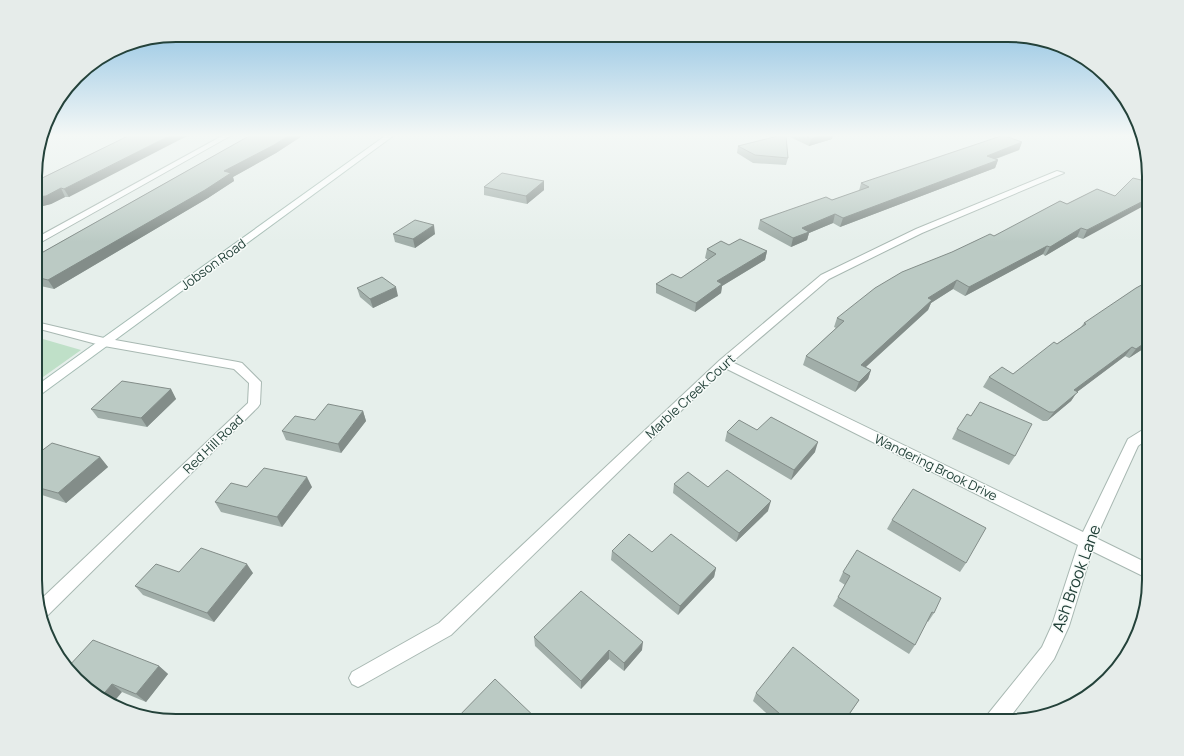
<svg xmlns="http://www.w3.org/2000/svg" width="1184" height="756" viewBox="0 0 1184 756" font-family="Manrope,sans-serif">
	<style>
		.green { fill: #bfe0c8 }
		.lines { fill: none; stroke-linecap: round; stroke-linejoin: round }
		.street-casing { stroke: #a8b8b2; stroke-width: 2 }
		.secondary-casing { stroke: #a4bbb3; stroke-width: 2 }
		.street { fill: #fff; fill-rule: evenodd }
		.secondary { fill: #fff; fill-rule: evenodd }
		.wall { fill: #a1aea9 }
		.shaded-wall { fill: #838d89 }
		.building { fill: #bbcac4; stroke: #838d89 }
		.labels { text-anchor: middle; dominant-baseline: central; stroke-width: 3; stroke-linejoin: round; paint-order: stroke }
		.street-label { font-size: 13px; fill: #24423a; stroke: #f7fbf9 }
		.near-street-label { font-size: 16px; fill: #24423a; stroke: #f7fbf9 }
		.rim { fill: none; stroke: #24423a; stroke-width: 2 }
	</style>
	<rect width="100%" height="100%" fill="#e6efeb"/>
	<path class="green" d="M36,337L81,350L36,382Z"/>
	<g class="lines">
		<defs>
			<path id="street" d="M222,136H230L36,245V238Z
				M1057,171L1064,173L922,233L829,279L732,362L1083,532L1128,439L1149,426V438L1138,446L1096,538L1149,564V579L1092,551L1069,626L1054,659L1007,721H986L988,714L1042,647L1052,625L1078,545L725,368L451,635L364,684L358,687L352,684L349,678L352,672L439,623L720,360L821,275L916,229Z
				M36,322L104,338L238,362L242,363L261,382L260,404L258,407L47,616L43,617L38,602L248,403L249,383L234,369L104,346L36,328Z"/>
			<path id="secondary" d="M385,136H393L40,395L36,396V386Z"/>
		</defs>
		<use href="#street" class="street-casing"/>
		<use href="#secondary" class="secondary-casing"/>
		<use href="#street" class="street"/>
		<use href="#secondary" class="secondary"/>
	</g>
	<path class="wall" d="M128,136L69,197H65L51,204L43,206L36,204V181Z
		M249,136H302L276,153L233,177L234,181L208,198L54,289L36,285V256Z
		M788,136H833L832,139L809,146Z
		M1022,142L1019,150L996,159L998,160L995,168L840,227L833,223L809,233L807,240L791,247L758,229L760,220L832,200L859,191L861,183Z
		M738,146L788,158L786,165L753,163L737,153Z
		M544,181V190L527,204L484,195V187Z
		M1115,196L1083,239L1077,237L1045,256L1043,254L965,296L953,289L931,303L928,310L866,367L871,370L868,379L855,392L803,365L806,356L836,328L834,327L837,318L994,236L1067,204Z
		M393,234H435L415,248L395,242Z
		M729,245L767,251L765,260L722,286L721,293L695,312L656,293V284L681,278L708,260L705,258L707,249Z
		M357,288L398,296L373,308L360,297Z
		M1084,323L1149,345L1129,358L1125,356L1077,392L1071,401L1047,421H1043L983,387L989,377L1013,374L1081,327Z
		M171,389L176,399L147,427L98,418L91,409Z
		M363,411L366,421L341,453L286,440L282,431L315,420Z
		M957,429L1015,456L1009,465L952,439Z
		M757,430L815,452L791,480L725,441L727,432Z
		M36,455L100,457L108,467L66,503L36,493Z
		M674,484L708,487L768,511L736,542L673,493Z
		M247,487H312L282,527L221,512L215,502Z
		M892,520L966,563L960,572L887,529Z
		M612,551L652,552L716,568L714,577L678,615L611,560Z
		M179,572L253,573L214,622L143,595L135,586Z
		M843,572L934,613L928,622L927,621L915,645L909,654L833,606L838,597L845,585L839,581Z
		M534,637L642,650L624,671L609,659L581,689L535,646Z
		M159,666L168,674L146,702L122,692L68,667Z
		M756,693L859,700L845,721H775L753,701Z"/>
	<path class="shaded-wall" d="M169,136H187L69,197L64,189Z
		M288,136H302L276,153L233,177L234,181L208,198L54,289L48,280L224,171Z
		M819,136H833L832,139L809,146L811,139Z
		M1022,142L1019,150L984,163L987,156Z
		M998,160L995,168L840,227L843,218Z
		M544,181V190L527,204L526,196Z
		M61,188L65,197L51,204L43,206L38,197Z
		M1149,198V203L1083,239L1087,230Z
		M835,214L833,223L809,233L807,240L791,247L793,238L802,228Z
		M434,225L435,234L415,248L413,239Z
		M1081,228L1077,237L1045,256L1050,247Z
		M1047,246L1043,254L965,296L969,287Z
		M767,251L765,260L722,286L721,293L695,312L696,303L717,281Z
		M957,280L953,289L931,303L928,310L858,374L861,365L928,298Z
		M396,287L398,296L373,308L370,299Z
		M1149,340V345L1129,358L1136,349Z
		M1132,347L1125,356L1077,392L1071,401L1047,421L1054,412L1074,390Z
		M871,370L868,379L855,392L859,382Z
		M171,389L176,399L147,427L141,418Z
		M363,411L366,421L341,453L338,444Z
		M818,442L815,452L791,480L794,470Z
		M100,457L108,467L66,503L58,493Z
		M307,477L312,487L282,527L277,517Z
		M771,501L768,511L736,542L739,533Z
		M247,564L253,573L214,622L207,613Z
		M716,568L714,577L678,615L680,606Z
		M643,642L642,650L624,671V663Z
		M609,650V659L581,689V681Z
		M159,666L168,674L146,702L136,694Z
		M112,684L122,692L112,704L100,698Z"/>
	<path class="building" d="M128,136H169L64,189L61,188L46,196L36,197V181Z
		M249,136H288L274,145L224,171L231,173L205,190L48,280L36,277V256Z
		M778,136H786L788,158L755,155L738,146Z
		M806,136H819L811,139Z
		M1001,136H1005L1022,142L987,156L998,160L843,218L835,214L802,228L809,232L793,238L760,220L826,197L832,200L869,187L861,183Z
		M502,173L544,181L526,196L484,187Z
		M1133,178L1149,182V198L1087,230L1081,228L1050,247L1047,246L969,287L957,280L928,298L932,300L861,365L871,370L859,382L806,356L844,321L837,318L875,288L902,272L952,252L990,234L994,236L1060,201L1067,204L1097,189L1115,196Z
		M415,220L434,225L413,239L393,234Z
		M740,239L767,251L717,281L722,284L696,303L656,284L672,274L681,278L716,254L707,249L721,241L729,245Z
		M382,277L396,287L370,299L357,288Z
		M1149,281V340L1136,349L1132,347L1074,390L1078,392L1054,412H1049L989,377L1002,367L1013,374L1054,342L1057,344L1086,324L1084,323L1136,288Z
		M122,381L171,389L141,418L91,409Z
		M980,402L1032,424L1015,456L957,429L967,414L971,416Z
		M328,404L363,411L338,444L282,431L295,416L315,420Z
		M771,417L818,442L794,470L727,432L739,420L757,430Z
		M52,443L100,457L58,493L36,487V455Z
		M264,468L307,477L277,517L215,502L231,483L247,487Z
		M727,470L771,501L739,533L674,484L688,472L708,487Z
		M913,489L986,528L966,563L892,520Z
		M629,534L652,552L671,534L716,568L680,606L612,551Z
		M201,548L247,564L207,613L135,586L156,564L179,572Z
		M857,550L941,598L934,613L932,612L915,645L838,597L850,576L843,572Z
		M581,591L643,642L624,663L609,650L581,681L534,637Z
		M93,640L159,666L136,694L112,684L100,698L98,697L68,667Z
		M793,647L859,700L845,720L839,714L834,721H788L756,693Z
		M495,679L539,721H454Z"/>
	<linearGradient id="sky" x2="0" y2="1"><stop stop-color="#84bce0"/><stop offset="0.56" stop-color="#f4f8f6"/><stop offset="1" stop-color="#f4f8f6" stop-opacity="0"/></linearGradient>
	<rect width="1184" height="242" fill="url(#sky)"/>
	<g class="labels">
		<g class="street-label">
			<text transform="translate(213 264) rotate(-36)">Jobson Road</text>
			<text transform="translate(690 396) rotate(-43)">Marble Creek Court</text>
			<text transform="translate(213 444) rotate(-44)">Red Hill Road</text>
			<text transform="translate(936 467) rotate(26)">Wandering Brook Drive</text>
		</g>
		<g class="near-street-label">
			<text transform="translate(1076 578) rotate(-70)">Ash Brook Lane</text>
		</g>
	</g>
	<path d="M0 0H1184V756H0ZM176 42H1008A134 134 0 0 1 1142 176V580A134 134 0 0 1 1008 714H176A134 134 0 0 1 42 580V176A134 134 0 0 1 176 42Z" fill="#e6ecea" fill-rule="evenodd"/>
	<path class="rim" d="M176 42H1008A134 134 0 0 1 1142 176V580A134 134 0 0 1 1008 714H176A134 134 0 0 1 42 580V176A134 134 0 0 1 176 42Z"/>
</svg>
